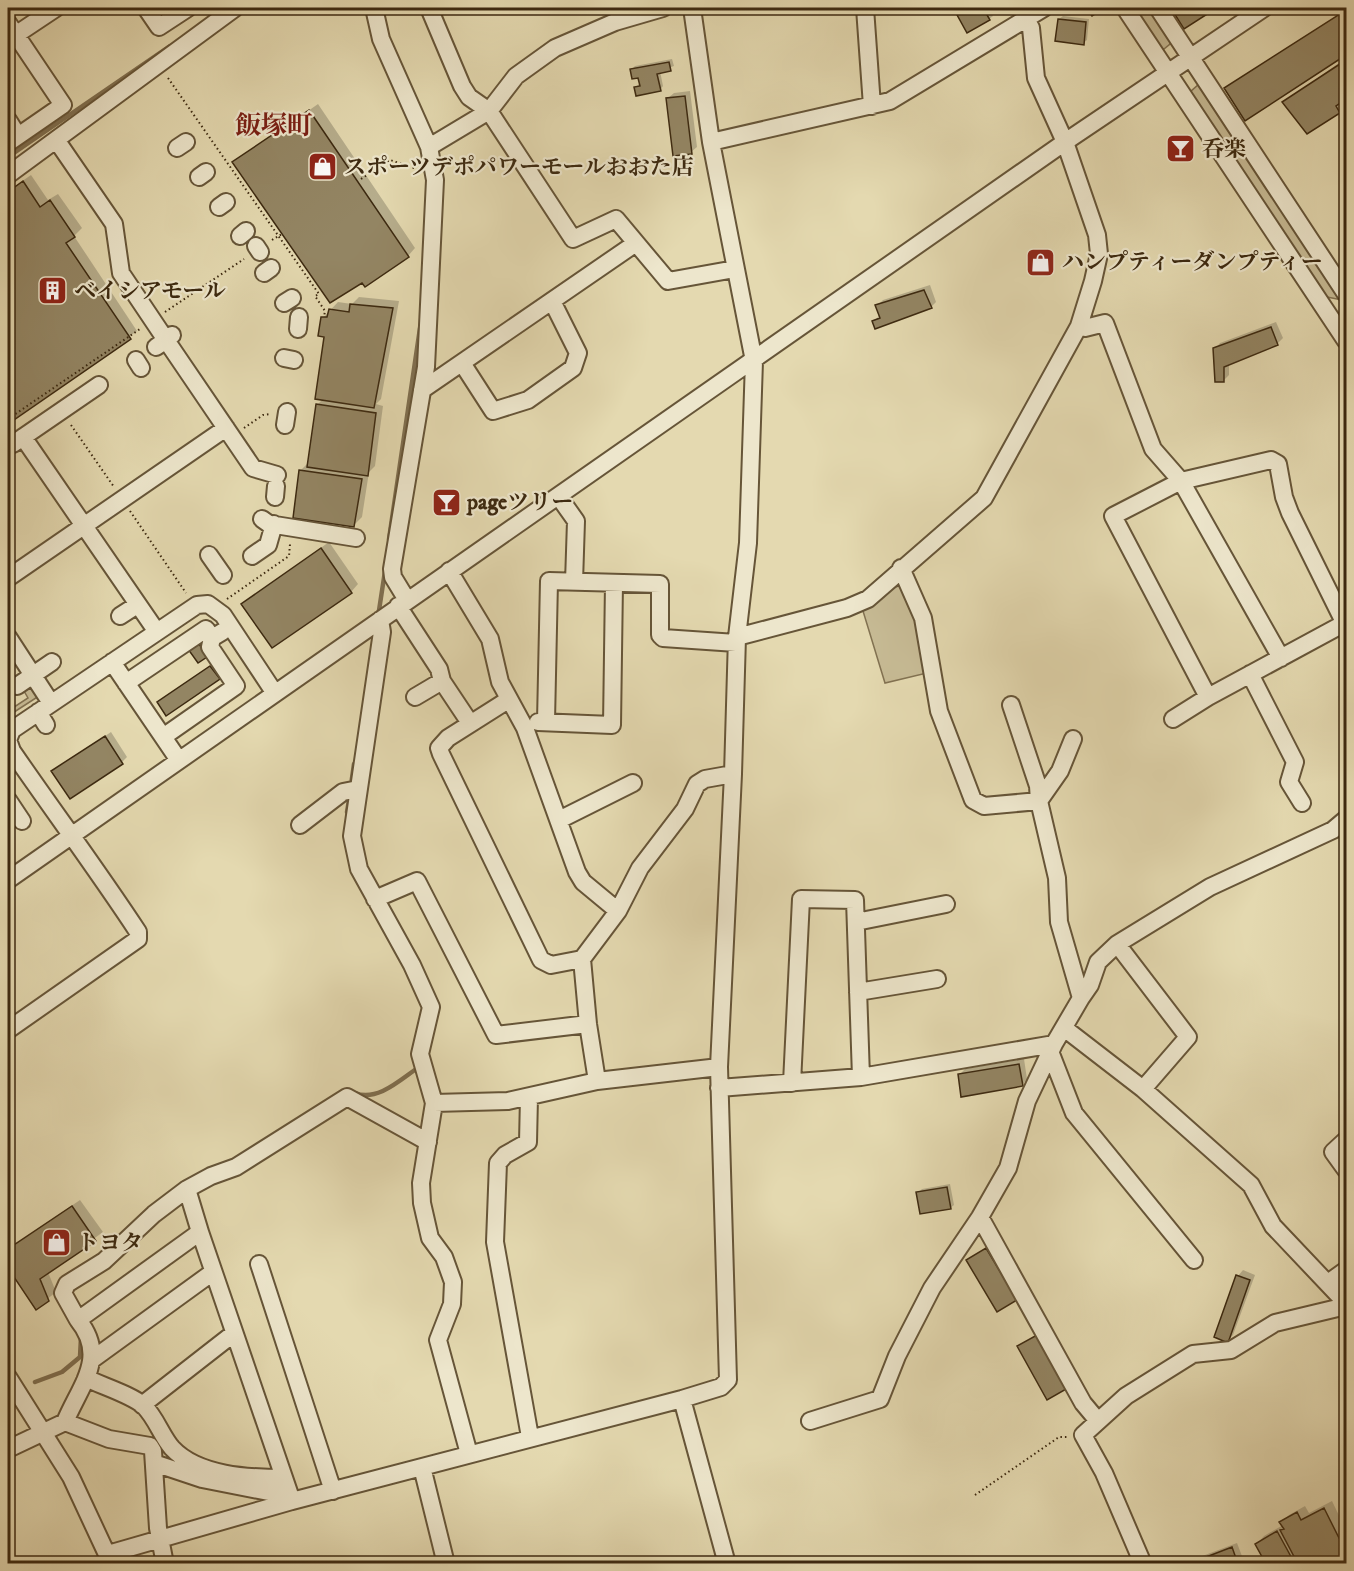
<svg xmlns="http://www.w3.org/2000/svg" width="1354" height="1571" viewBox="0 0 1354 1571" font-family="'IM FELL DW Pica','Noto Serif JP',serif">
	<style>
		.green { fill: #c7bb95; stroke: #827252; stroke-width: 1.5 }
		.shadow { fill: #0003 }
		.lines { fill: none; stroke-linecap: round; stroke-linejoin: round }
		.stream { stroke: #7f6f50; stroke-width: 4.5 }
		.building { fill: #938563; stroke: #3c2910; stroke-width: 1.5 }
		.minor-casing { stroke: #665538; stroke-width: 20 }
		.path { stroke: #3c2910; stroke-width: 2; stroke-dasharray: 1.5 3; stroke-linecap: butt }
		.minor { stroke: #ede6cc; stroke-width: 16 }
		.labels { text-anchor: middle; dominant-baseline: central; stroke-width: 4.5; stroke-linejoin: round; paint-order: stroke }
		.poi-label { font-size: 22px; font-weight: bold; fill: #3c2910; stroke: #ede6cc; text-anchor: start }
		.quarter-label { font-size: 26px; font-weight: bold; fill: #7a1f14; stroke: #ede6cc }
	</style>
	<rect width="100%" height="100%" fill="#e4d9b0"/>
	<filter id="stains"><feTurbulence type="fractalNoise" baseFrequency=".00333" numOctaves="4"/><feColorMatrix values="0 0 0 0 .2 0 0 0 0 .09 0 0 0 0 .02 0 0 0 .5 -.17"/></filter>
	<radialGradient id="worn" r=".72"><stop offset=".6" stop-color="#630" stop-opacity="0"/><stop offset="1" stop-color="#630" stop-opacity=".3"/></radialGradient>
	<path class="green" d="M1130,8H1151L1171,37L1170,44L1164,49L1156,47Z
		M1198,85L1204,88L1342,300L1322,296L1190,92Z
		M905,583L910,593L927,673L885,683L863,611L889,590Z
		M32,686L39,696L8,716V711L28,698L24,691Z"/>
	<path class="shadow" d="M966,8H988L993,16L989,19L958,13Z
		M1183,8H1214L1211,10L1176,13Z
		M1346,10V53L1245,119L1226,88Z
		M1063,16L1089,19L1087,40L1083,43L1059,19Z
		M1346,58V98L1344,99L1346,105L1339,112L1284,102Z
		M672,59L674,66L660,71L663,86L660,90L636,87L639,84V76L632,69L635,66Z
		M690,91L697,147L691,152L668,98L674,93Z
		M318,104L415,248L408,256L362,281L234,163Z
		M31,175L48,200L58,194L82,228L74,236L137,331L8,423V191Z
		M930,285L936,302L931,307L874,321L880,315L877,306L883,300Z
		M359,297L399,301L381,399L376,404L383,406L375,466L369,472L362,517L354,525L300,471L308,463L317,405L323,399L326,336L323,318L338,302L352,304Z
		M1276,322L1283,338L1277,344L1229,364V375L1223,381L1215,349L1220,343Z
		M329,542L358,584L351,592L243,604Z
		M212,666L219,678L160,701Z
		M111,732L127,757L122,762L53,771Z
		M1024,1059L1027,1079L1022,1085L959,1075L965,1069Z
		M950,1184L954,1205L950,1208L918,1193L922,1189Z
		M80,1200L103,1232L48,1272L56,1292L36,1308L8,1265V1249Z
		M992,1244L1016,1299L968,1260Z
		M1243,1270L1255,1275L1233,1335L1227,1341L1238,1276Z
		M1332,1501L1346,1530V1564H1268L1257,1544L1264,1536L1283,1525L1281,1522L1289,1515L1305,1506L1309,1513Z
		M1237,1543L1245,1564H1181Z"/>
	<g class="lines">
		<path class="stream" d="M8,157L170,46
			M389,539L420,328
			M378,617L385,571
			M351,785L354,764
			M347,812L350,794
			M355,1093C378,1102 401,1079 419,1067
			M35,1382L62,1372L80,1357L81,1337"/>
	</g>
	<path class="building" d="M966,8H983L990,20L967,33L956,13Z
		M1086,8H1104L1092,16Z
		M1183,8H1210L1212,11L1184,29L1174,13Z
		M1346,10V55L1245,121L1224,88Z
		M1058,19L1086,22L1084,45L1055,41Z
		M1346,60V99L1336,106L1340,113L1307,134L1282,102Z
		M669,62L671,71L657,74L661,91L636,96L634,87L640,86L638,78L632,79L630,69Z
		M685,96L692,154L673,156L666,98Z
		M309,110L409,257L365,287L362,283L330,303L232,162Z
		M23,181L40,207L50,200L75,237L66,243L131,339L8,424V192Z
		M924,290L932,308L875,329L872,321L880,318L875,305Z
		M350,304L393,308L374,408L315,399L324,337L318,336L321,317H327L329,309L349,312Z
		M1271,327L1278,345L1224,367V382H1215L1213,348Z
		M316,404L376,413L368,476L307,467Z
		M299,470L362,479L354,527L293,518Z
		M321,548L352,593L272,648L241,604Z
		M198,642L207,657L198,663L188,649Z
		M210,666L220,679L166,716L157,702Z
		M105,736L123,764L70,799L51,771Z
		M1019,1064L1023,1086L961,1097L958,1074Z
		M947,1187L951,1209L920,1214L916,1192Z
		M72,1206L96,1241L40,1279L49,1301L36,1310L8,1268V1249Z
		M986,1248L1017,1300L997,1312L966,1260Z
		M1236,1275L1250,1280L1228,1343L1214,1337Z
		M1037,1335L1068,1388L1047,1400L1017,1346Z
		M1324,1508L1346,1552V1564H1298L1280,1530L1284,1529L1279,1522L1297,1512L1301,1520Z
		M1277,1531L1295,1564H1266L1255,1544Z
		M1232,1547L1238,1564H1188Z"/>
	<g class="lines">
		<defs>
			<path id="minor" d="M146,8L159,27L188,8
				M374,8L381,39L429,147L435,180L426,367L392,569L393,577L407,600
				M429,8L462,86L469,97L489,111L573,239L616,219L668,281L735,269
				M865,8L872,106
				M1125,8L1346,341
				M1158,8L1346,294
				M8,23L63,105L8,143
				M8,40L56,8
				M8,120L18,136
				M57,141L114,224L121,273L166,340L156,347
				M711,142L890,101L1044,8
				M429,147L489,111L516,76L555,48L615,22L663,8
				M177,148L186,142
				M8,175L235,8
				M199,177L206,172
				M219,207L226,202
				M240,236L246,231
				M256,246L260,252
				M264,273L271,268
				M284,303L292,298
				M1079,326L1085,328L1105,323L1153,449L1181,481L1281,658
				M298,329L299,317
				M172,335L166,340L253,468L277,475
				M284,358L294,360
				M136,360L141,368
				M462,363L493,411L528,400L573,368L578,353L552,301
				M422,390L636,243
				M285,425L287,412
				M23,437L157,632
				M13,444L99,385
				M275,497L276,486
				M559,497L576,521L574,582
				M262,519L269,524L356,538
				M209,555L223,575
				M252,556L268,545L274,524
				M449,571L490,639L500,682L525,728L577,872L583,882L618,911
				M8,578L226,428
				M398,606L439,669L442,681L415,697
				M120,616L137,605
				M380,620L382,632L352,836L359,869L412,965L431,1007L420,1054L434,1103L421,1183L422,1203L430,1238L444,1257L453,1282L452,1304L438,1340L469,1454
				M8,637L51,703
				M737,637L847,608L868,599L984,498L1079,326L1093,281L1099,254L1097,235L1065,142L1036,78L1031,28L1026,19
				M112,662L178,759
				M1250,674L1295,762L1289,782L1302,803
				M442,681L470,723
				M126,683L206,629L212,638L222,632
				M17,686L52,662
				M1208,697L1113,516L1181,481L1271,460L1278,464L1284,497L1290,513L1346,626
				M508,700L448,738L439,748L441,754L541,960L551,965L582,959
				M1011,705L1038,786L1039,801
				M38,712L46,725
				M1173,719L1208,697L1345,623
				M546,721L549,581L660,584V635L663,638L736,643
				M538,722L612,725L614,583
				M163,737L236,686L210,647L212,638
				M8,800L22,821
				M1039,801L1060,771L1073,739
				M559,820L633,783
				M300,825L343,792L358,789
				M8,880L1065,142L1264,8
				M375,899L417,881L496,1035L588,1024
				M856,922L946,904
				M1117,944L1188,1037L1143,1089
				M858,992L937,979
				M1081,998L1090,985L1098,962L1117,944L1210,887L1333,830L1346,819
				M1064,1028L1143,1089L1251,1185L1273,1226L1346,1303
				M8,1030L138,939V932C98,871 54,812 12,751L8,740L12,730L197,605L208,604L223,615L274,692
				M1051,1054L1074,1113L1194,1260
				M597,1081L588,1024L582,959L618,911L640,868L685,809L697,784L705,779L733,774
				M792,1083L801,899L855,900L861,1077
				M719,1088L861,1077L1054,1044
				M529,1097L528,1142L505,1155L498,1163L495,1242L530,1437
				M434,1103L508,1101L597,1081L719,1067
				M1346,1140L1333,1152L1346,1170
				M187,1189L200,1232
				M980,1217L1083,1403L1098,1421
				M259,1264L333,1491
				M1328,1283L1346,1270
				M78,1320L63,1293L67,1284L104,1261L154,1214L187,1189L211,1176L236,1167L347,1097L428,1142
				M93,1359L213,1272
				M8,1377L71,1477L111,1563
				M86,1378C102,1386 132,1395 144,1406C156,1418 161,1435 172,1448C198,1476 249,1478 284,1478
				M682,1399L727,1564
				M142,1405L233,1334
				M810,1421L880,1399L897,1356L932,1288L980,1217L1008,1168L1027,1101L1054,1044L1081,998L1059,922L1057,878L1039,801L984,806L973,800L939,711L923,618L901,568
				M65,1422C81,1384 108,1357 78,1320L200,1232L292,1501
				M8,1449L65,1422L109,1439L150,1446L153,1451L158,1528L165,1564
				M154,1463L202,1479L279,1494H289
				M422,1467L446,1564
				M108,1554L292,1501L682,1399L721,1387L728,1380L719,1067L733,774L737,637L748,543L754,361L711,142L692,8
				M1143,1564L1104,1473L1083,1435L1126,1396L1193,1354L1231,1350L1275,1323L1346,1306"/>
		</defs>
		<use href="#minor" class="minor-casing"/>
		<path class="path" d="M168,78L319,294L315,296L325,311L324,317
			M361,179L390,160L417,169
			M272,240L282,234
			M165,312L244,259
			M8,419L140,329
			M71,425L114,487
			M244,428L263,415L271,414
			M130,511L186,593
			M227,599L289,556L290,544
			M1341,842L1346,850
			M975,1495L1059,1437H1068"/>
		<use href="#minor" class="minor"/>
	</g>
	<defs>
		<symbol id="bar-square" viewBox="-11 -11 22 22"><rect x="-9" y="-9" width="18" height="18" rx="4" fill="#8f2418" stroke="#ede6cc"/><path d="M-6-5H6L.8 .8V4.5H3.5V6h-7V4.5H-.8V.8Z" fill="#fff"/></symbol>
		<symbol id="shop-square" viewBox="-11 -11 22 22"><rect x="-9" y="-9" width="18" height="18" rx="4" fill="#8f2418" stroke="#ede6cc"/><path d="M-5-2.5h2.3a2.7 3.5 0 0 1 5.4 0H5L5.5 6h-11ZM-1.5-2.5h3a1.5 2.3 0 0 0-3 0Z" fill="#fff"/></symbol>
		<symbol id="building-square" viewBox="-11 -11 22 22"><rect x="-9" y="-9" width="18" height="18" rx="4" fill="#8f2418" stroke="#ede6cc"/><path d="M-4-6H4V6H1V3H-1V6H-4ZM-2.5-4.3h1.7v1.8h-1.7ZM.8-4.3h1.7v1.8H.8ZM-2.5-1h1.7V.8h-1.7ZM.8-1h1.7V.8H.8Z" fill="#fff"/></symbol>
	</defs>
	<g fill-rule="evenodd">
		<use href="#bar-square" x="1164" y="132" width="33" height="33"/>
		<use href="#shop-square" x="306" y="150" width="33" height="33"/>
		<use href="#shop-square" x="1024" y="246" width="33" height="33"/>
		<use href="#building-square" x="36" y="274" width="33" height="33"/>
		<use href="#bar-square" x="430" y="486" width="33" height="33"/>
		<use href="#shop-square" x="40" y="1226" width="33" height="33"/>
	</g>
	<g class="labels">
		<g class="poi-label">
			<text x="1202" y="149">呑楽</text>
			<text x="344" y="167">スポーツデポパワーモールおおた店</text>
			<text x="1062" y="262">ハンプティーダンプティー</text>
			<text x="74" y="291">ベイシアモール</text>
			<text x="467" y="502">pageツリー</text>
			<text x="77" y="1243">トヨタ</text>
		</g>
		<g class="quarter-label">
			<text x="274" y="126">飯塚町</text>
		</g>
	</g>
	<rect width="1354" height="1571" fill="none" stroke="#e4d9b0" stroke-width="30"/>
	<rect x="9" y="9" width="1336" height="1553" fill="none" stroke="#3c2910" stroke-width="3"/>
	<rect x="15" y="15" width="1324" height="1541" fill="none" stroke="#3c2910" stroke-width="1.5"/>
	<rect width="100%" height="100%" filter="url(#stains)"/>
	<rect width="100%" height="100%" fill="url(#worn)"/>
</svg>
